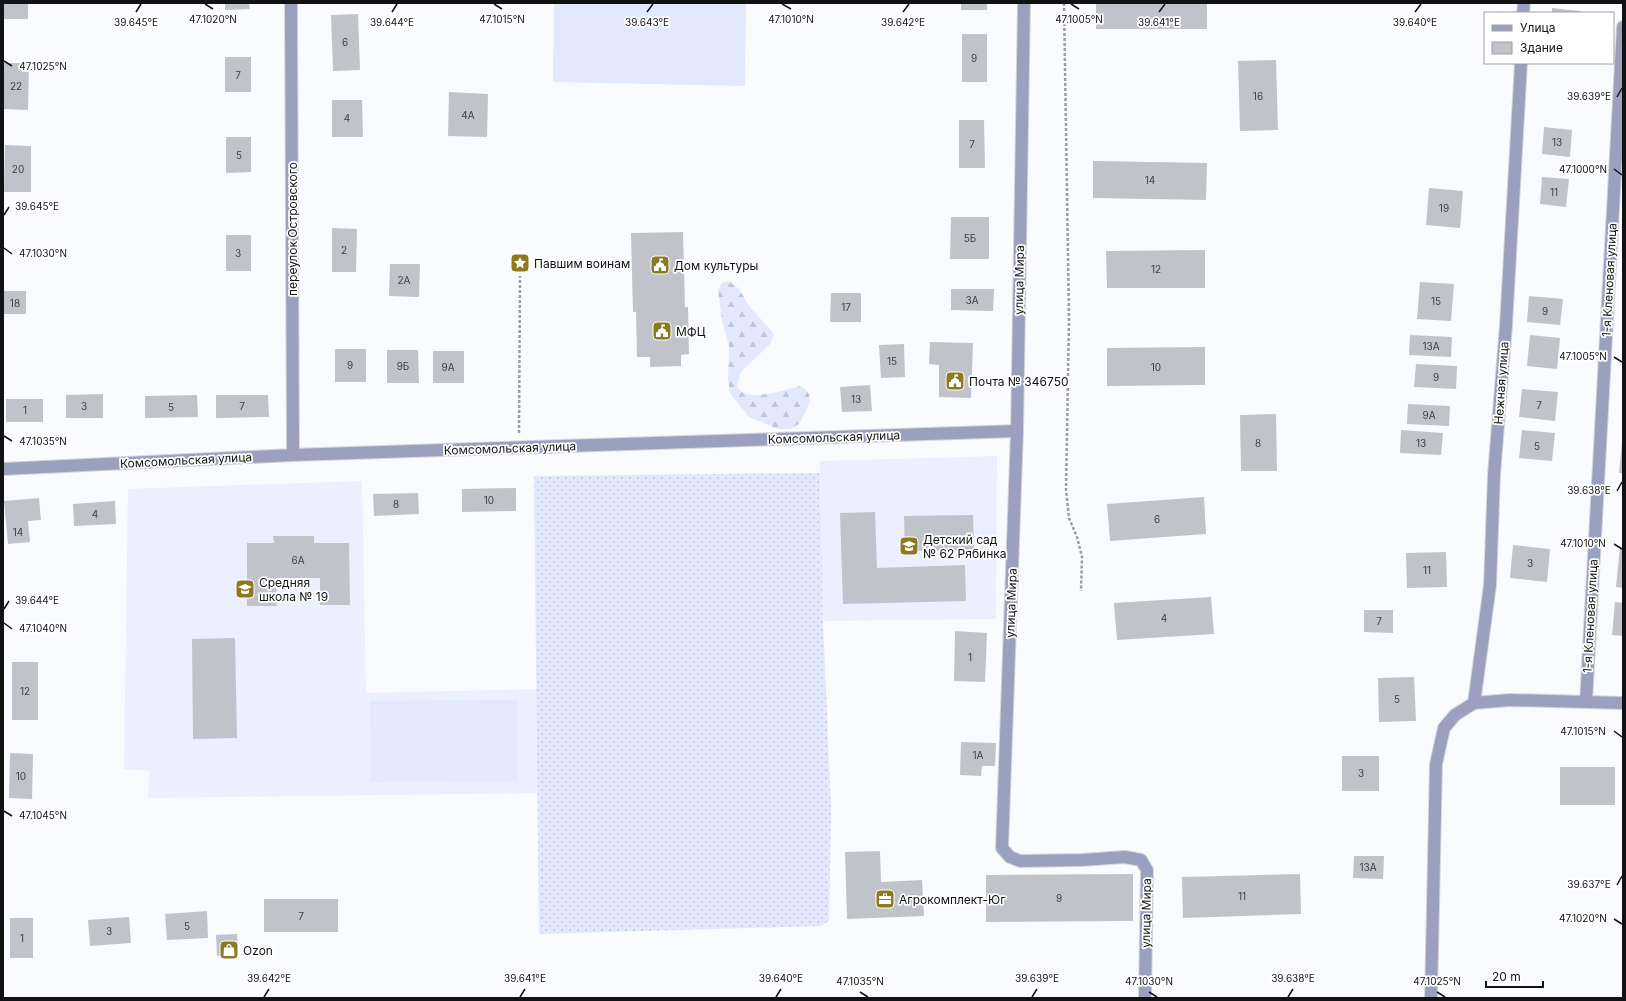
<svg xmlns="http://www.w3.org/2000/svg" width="1626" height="1001" viewBox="0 0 1626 1001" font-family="Inter,sans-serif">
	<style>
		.built { fill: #ebefff }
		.grass { fill: url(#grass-dots) }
		.forest { fill: url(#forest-firs) }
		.pitch { fill: #e3e8fc }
		.building { fill: #c1c3cb }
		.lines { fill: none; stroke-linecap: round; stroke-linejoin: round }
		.minor-casing { stroke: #d5d6da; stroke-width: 14 }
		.path { stroke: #9b9c9f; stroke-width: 2.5; stroke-dasharray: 3 2; stroke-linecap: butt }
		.minor { stroke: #9aa0bd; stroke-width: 12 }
		.ticks { fill: none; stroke: #121215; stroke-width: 1.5 }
		.labels { text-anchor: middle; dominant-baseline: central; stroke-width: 3.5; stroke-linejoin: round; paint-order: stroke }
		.number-label { font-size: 10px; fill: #3e3e42 }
		.street-label { font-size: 12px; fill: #121215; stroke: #fff }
		.poi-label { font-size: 12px; fill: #121215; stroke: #fff; text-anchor: start }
		.ticks-label { font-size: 10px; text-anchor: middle; fill: #121215; stroke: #fff; stroke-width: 3.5; stroke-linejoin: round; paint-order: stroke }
	</style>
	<defs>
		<pattern id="grass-dots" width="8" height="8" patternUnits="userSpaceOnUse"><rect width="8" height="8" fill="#e3e8fc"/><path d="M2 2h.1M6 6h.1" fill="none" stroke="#c2c6d7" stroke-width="1.8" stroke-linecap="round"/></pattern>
		<pattern id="forest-firs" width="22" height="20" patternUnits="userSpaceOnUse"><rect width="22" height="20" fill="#e3e8fc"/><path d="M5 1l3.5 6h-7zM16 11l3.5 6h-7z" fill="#c2c6d7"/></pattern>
	</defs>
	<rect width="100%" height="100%" fill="#fafbff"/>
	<path class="built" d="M997,456L996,619L823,621L820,461Z
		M362,481L366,693L537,689L539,793L148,798L150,771L124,769L128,489Z"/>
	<path class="grass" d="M820,473L823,621L831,809L829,921L820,926L539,934L534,476Z"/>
	<path class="forest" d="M729,281L739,289L749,306L774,334L770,344L740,373L737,385C738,388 739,390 742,392C755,400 786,390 800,386L805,389L809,394L810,402L800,423L791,429H778L749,417L730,393L728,379L729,346L722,320L718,290L722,283Z"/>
	<path class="pitch" d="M554,3H746L745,86L553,82Z
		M517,700V781L371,782L370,701Z"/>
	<path class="building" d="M3,3H28V19H3Z
		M225,3H249L250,9L225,10Z
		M961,3H987V10H961Z
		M1096,3H1207V29H1096Z
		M1552,8L1580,11V13H1552Z
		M358,14L360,70L333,71L331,15Z
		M962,34H987V82H962Z
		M225,57H251V92H225Z
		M1276,60L1278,130L1240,131L1238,61Z
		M3,63H29L28,110L3,109Z
		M449,92L488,94L487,137L448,136Z
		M332,100H362L363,137H332Z
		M959,120H984L985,168H959Z
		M1544,127L1572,130L1570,157L1542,154Z
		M226,137H251V172L226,173Z
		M5,145L31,146V192H4Z
		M1093,161L1207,163L1206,200L1093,198Z
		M1542,177L1569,179L1566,207L1540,204Z
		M1429,188L1463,191L1460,228L1426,225Z
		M951,217H989V259H950Z
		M332,228L357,229L356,272H332Z
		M683,232L685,307H688L689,354L681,355V366L650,367V357H637L636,312H633L631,233Z
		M226,235H251V271H226Z
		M1205,250V288H1107L1106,251Z
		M390,264H420L419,297L389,296Z
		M1420,282L1454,284L1451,321L1417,319Z
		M951,289H994L993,311L951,310Z
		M3,291H26V314H3Z
		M831,293H861V322H830Z
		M1529,296L1563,299L1560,325L1527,322Z
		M1410,335L1452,337L1451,357L1409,355Z
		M1530,335L1560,338L1557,369L1527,366Z
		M930,342L973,343L971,398L939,397V365L929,364Z
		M904,344L905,377L881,378L879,345Z
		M1205,347V385L1107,386V348Z
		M335,349H366V382H335Z
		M387,350H418L419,383H387Z
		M433,351H464V383H433Z
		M1416,364L1457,366L1456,389L1414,387Z
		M870,385L872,411L842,412L840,387Z
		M1522,389L1558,392L1555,421L1519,417Z
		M103,394V418H66V395Z
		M197,395L198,417L145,418V396Z
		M216,395H268L269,417L216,418Z
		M6,399H43V422H6Z
		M1408,404L1450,406L1449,426L1407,424Z
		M1276,414L1277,471H1241L1240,415Z
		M1401,430L1443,433L1441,455L1400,453Z
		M1522,430L1555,433L1552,461L1519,458Z
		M1622,442H1623V473H1619Z
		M516,488V511L462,512V489Z
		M418,493L419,514L374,516L373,494Z
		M1204,497L1206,534L1110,541L1107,504Z
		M39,498L41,520L28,521L30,542L8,544L4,501Z
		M115,501L116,524L74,526L73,504Z
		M875,512L877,568L965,565L966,601L843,604L840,513Z
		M973,515L974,550L905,551L904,516Z
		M273,536H314V543H349L350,605H320V578H276L277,606H247V543H274Z
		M1513,545L1550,549L1547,582L1510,578Z
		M1620,547L1623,548V588L1616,587Z
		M1446,552L1447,587L1407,588L1406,553Z
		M1211,597L1214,634L1117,640L1114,603Z
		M1615,602L1623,603V636L1612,635Z
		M1364,610H1393V633L1364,632Z
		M955,631L987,633L985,682L954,681Z
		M235,638L237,738L193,739L192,639Z
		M12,662H38V720H12Z
		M1414,677L1416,721L1379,722L1378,678Z
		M961,742L996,743L995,766H982L981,776L960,775Z
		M10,753L33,754L32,799L9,798Z
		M1342,756H1379V791H1342Z
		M1560,767H1615V805H1560Z
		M880,851L881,882L922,880L924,916L847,919L845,852Z
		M1354,856H1384L1383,879L1353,878Z
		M1133,874V921L986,922V875Z
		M1300,874L1301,914L1183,918L1182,877Z
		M264,899H338V932H264Z
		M207,911L208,938L167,940L165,914Z
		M129,917L131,943L90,946L88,920Z
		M10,918H33V958H10Z
		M237,934L238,955L217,956L216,935Z"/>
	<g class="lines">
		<defs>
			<path id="minor" d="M291,3L293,455
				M1024,3L1017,431L1002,848L1010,857L1020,861L1081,860L1125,857L1141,860L1147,870L1145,998
				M1523,13L1524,3
				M3,469L293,455L1017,431
				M1586,702L1623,27
				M1474,703L1490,585L1494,475L1506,325L1521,63
				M1431,998L1436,764L1444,728L1455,715L1474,703L1510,700L1623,703"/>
		</defs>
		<use href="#minor" class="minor-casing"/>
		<path class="path" d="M1064,3L1069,319L1066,490L1069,518L1077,537L1082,557L1081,591
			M519,433L520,276"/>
		<use href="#minor" class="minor"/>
	</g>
	<path class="ticks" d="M205,4L213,9M494,4L502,9M782,4L791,9M1071,4L1079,9M136,12L141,4M392,12L397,4M647,12L653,4M903,12L909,4M1159,12L1165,4M1415,12L1421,4M4,61L12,66M1617,97L1622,88M1614,169L1622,175M4,215L9,207M4,248L12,254M1614,357L1622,362M4,436L12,441M1617,491L1622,482M1614,544L1622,549M4,609L9,601M4,623L12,629M1614,731L1622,737M4,811L12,816M1617,885L1622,876M1614,919L1622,924M860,992L868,997M1149,992L1157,997M1437,992L1445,997M264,997L269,989M520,997L525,989M776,997L781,989M1032,997L1037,989M1288,997L1293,989"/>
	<defs>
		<symbol id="sight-square" viewBox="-11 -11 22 22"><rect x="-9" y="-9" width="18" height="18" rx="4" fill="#8d7a20" stroke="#fff"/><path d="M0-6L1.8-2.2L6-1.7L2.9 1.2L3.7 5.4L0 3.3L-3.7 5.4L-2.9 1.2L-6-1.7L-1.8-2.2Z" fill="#fff"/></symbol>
		<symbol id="civic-square" viewBox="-11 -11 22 22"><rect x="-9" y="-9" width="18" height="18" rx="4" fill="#8d7a20" stroke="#fff"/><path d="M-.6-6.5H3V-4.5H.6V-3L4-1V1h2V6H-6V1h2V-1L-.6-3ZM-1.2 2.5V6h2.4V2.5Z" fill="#fff"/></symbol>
		<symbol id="school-square" viewBox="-11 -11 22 22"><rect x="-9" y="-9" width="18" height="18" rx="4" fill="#8d7a20" stroke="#fff"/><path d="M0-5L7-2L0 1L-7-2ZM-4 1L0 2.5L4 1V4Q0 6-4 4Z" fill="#fff"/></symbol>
		<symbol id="office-square" viewBox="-11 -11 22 22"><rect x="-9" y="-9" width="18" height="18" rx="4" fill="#8d7a20" stroke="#fff"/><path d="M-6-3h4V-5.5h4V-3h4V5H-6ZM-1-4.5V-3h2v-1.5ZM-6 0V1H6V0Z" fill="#fff"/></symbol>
		<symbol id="shop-square" viewBox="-11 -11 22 22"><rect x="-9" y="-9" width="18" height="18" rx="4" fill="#8d7a20" stroke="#fff"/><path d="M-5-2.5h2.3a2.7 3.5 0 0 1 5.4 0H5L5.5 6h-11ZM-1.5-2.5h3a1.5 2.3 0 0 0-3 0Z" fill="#fff"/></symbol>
	</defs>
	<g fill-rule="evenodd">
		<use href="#sight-square" x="509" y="252" width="22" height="22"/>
		<use href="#civic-square" x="649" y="254" width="22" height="22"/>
		<use href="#civic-square" x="651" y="320" width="22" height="22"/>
		<use href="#civic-square" x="944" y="370" width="22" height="22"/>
		<use href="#school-square" x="898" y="535" width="22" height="22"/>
		<use href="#school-square" x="234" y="578" width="22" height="22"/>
		<use href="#office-square" x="874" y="888" width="22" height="22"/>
		<use href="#shop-square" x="218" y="939" width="22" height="22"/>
	</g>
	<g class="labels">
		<g class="number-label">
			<text x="345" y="42">6</text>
			<text x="974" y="58">9</text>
			<text x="238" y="75">7</text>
			<text x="16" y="86">22</text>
			<text x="1258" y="96">16</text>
			<text x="468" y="115">4А</text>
			<text x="347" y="118">4</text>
			<text x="1557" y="142">13</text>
			<text x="972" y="144">7</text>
			<text x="239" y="155">5</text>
			<text x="18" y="169">20</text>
			<text x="1150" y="180">14</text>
			<text x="1554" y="192">11</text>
			<text x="1444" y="208">19</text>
			<text x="970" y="238">5Б</text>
			<text x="344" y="250">2</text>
			<text x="238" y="253">3</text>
			<text x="1156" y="269">12</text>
			<text x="404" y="280">2А</text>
			<text x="972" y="300">3А</text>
			<text x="1436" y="301">15</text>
			<text x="15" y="303">18</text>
			<text x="846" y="307">17</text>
			<text x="1545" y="311">9</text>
			<text x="1431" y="346">13А</text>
			<text x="892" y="361">15</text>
			<text x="350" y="365">9</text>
			<text x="403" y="366">9Б</text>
			<text x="448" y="367">9А</text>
			<text x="1156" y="367">10</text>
			<text x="1436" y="377">9</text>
			<text x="856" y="399">13</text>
			<text x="1539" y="405">7</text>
			<text x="84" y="406">3</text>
			<text x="242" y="406">7</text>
			<text x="171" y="407">5</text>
			<text x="25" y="410">1</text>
			<text x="1429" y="415">9А</text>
			<text x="1258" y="443">8</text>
			<text x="1421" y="443">13</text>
			<text x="1537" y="446">5</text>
			<text x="489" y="500">10</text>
			<text x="396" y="504">8</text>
			<text x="95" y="514">4</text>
			<text x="1157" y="519">6</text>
			<text x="18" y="532">14</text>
			<text x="298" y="560">6А</text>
			<text x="1530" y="563">3</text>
			<text x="1427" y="570">11</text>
			<text x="1164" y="618">4</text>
			<text x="1379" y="621">7</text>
			<text x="970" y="657">1</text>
			<text x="25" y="691">12</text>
			<text x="1397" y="699">5</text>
			<text x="978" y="755">1А</text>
			<text x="1361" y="773">3</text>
			<text x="21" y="776">10</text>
			<text x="1368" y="867">13А</text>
			<text x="1242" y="896">11</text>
			<text x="1059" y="898">9</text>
			<text x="301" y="916">7</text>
			<text x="187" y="926">5</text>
			<text x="109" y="931">3</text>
			<text x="22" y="938">1</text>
		</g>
		<g class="street-label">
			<text transform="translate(292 229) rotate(-90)">переулок Островского</text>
			<text transform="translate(1019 280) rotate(-89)">улица Мира</text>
			<text transform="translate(1609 280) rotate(-87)">1-я Кленовая улица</text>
			<text transform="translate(1501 383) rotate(-86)">Нежная улица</text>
			<text transform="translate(834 437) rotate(-2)">Комсомольская улица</text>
			<text transform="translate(510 448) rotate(-2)">Комсомольская улица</text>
			<text transform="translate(186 460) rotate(-3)">Комсомольская улица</text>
			<text transform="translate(1011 603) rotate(-88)">улица Мира</text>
			<text transform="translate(1590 616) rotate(-87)">1-я Кленовая улица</text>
			<text transform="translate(1146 913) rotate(-89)">улица Мира</text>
		</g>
		<g class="poi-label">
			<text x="534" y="263">Павшим воинам</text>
			<text x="674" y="265">Дом культуры</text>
			<text x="676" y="331">МФЦ</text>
			<text x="969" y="381">Почта № 346750</text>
			<text x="923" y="539">Детский сад<tspan x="923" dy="14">№ 62 Рябинка</tspan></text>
			<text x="259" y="582">Средняя<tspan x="259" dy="14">школа № 19</tspan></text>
			<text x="899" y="899">Агрокомплект-Юг</text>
			<text x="243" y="950">Ozon</text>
		</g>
	</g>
	<g class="ticks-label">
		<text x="213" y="23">47.1020°N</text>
		<text x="502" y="23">47.1015°N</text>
		<text x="791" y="23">47.1010°N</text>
		<text x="1079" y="23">47.1005°N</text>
		<text x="136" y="26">39.645°E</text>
		<text x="392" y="26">39.644°E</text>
		<text x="647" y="26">39.643°E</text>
		<text x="903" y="26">39.642°E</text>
		<text x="1159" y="26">39.641°E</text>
		<text x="1415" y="26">39.640°E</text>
		<text x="43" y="70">47.1025°N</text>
		<text x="1589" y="100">39.639°E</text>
		<text x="1583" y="173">47.1000°N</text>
		<text x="37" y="210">39.645°E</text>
		<text x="43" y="257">47.1030°N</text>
		<text x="1583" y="360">47.1005°N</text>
		<text x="43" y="445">47.1035°N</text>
		<text x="1589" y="494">39.638°E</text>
		<text x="1583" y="547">47.1010°N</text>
		<text x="37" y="604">39.644°E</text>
		<text x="43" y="632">47.1040°N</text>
		<text x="1583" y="735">47.1015°N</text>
		<text x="43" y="819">47.1045°N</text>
		<text x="1589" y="888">39.637°E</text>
		<text x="1583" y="922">47.1020°N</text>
		<text x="269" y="982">39.642°E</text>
		<text x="525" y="982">39.641°E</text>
		<text x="781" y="982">39.640°E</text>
		<text x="1037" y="982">39.639°E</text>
		<text x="1293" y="982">39.638°E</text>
		<text x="860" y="985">47.1035°N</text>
		<text x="1149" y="985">47.1030°N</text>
		<text x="1437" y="985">47.1025°N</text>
	</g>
	<rect width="1626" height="1001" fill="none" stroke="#121215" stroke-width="8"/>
	<rect x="1484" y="12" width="130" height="52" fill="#ffffff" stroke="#a0a0a1"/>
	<rect x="1492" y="25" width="20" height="6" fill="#9aa0bd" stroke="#a0a0a1"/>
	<text x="1520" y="32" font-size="12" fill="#121215">Улица</text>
	<rect x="1492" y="42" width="20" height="12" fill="#c1c3cb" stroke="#a0a0a1"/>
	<text x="1520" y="52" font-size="12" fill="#121215">Здание</text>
	<path d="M1486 981v6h57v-6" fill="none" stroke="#121215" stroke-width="2"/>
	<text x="1492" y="981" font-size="12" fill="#121215" stroke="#ffffff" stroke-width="3" paint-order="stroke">20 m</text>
</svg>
